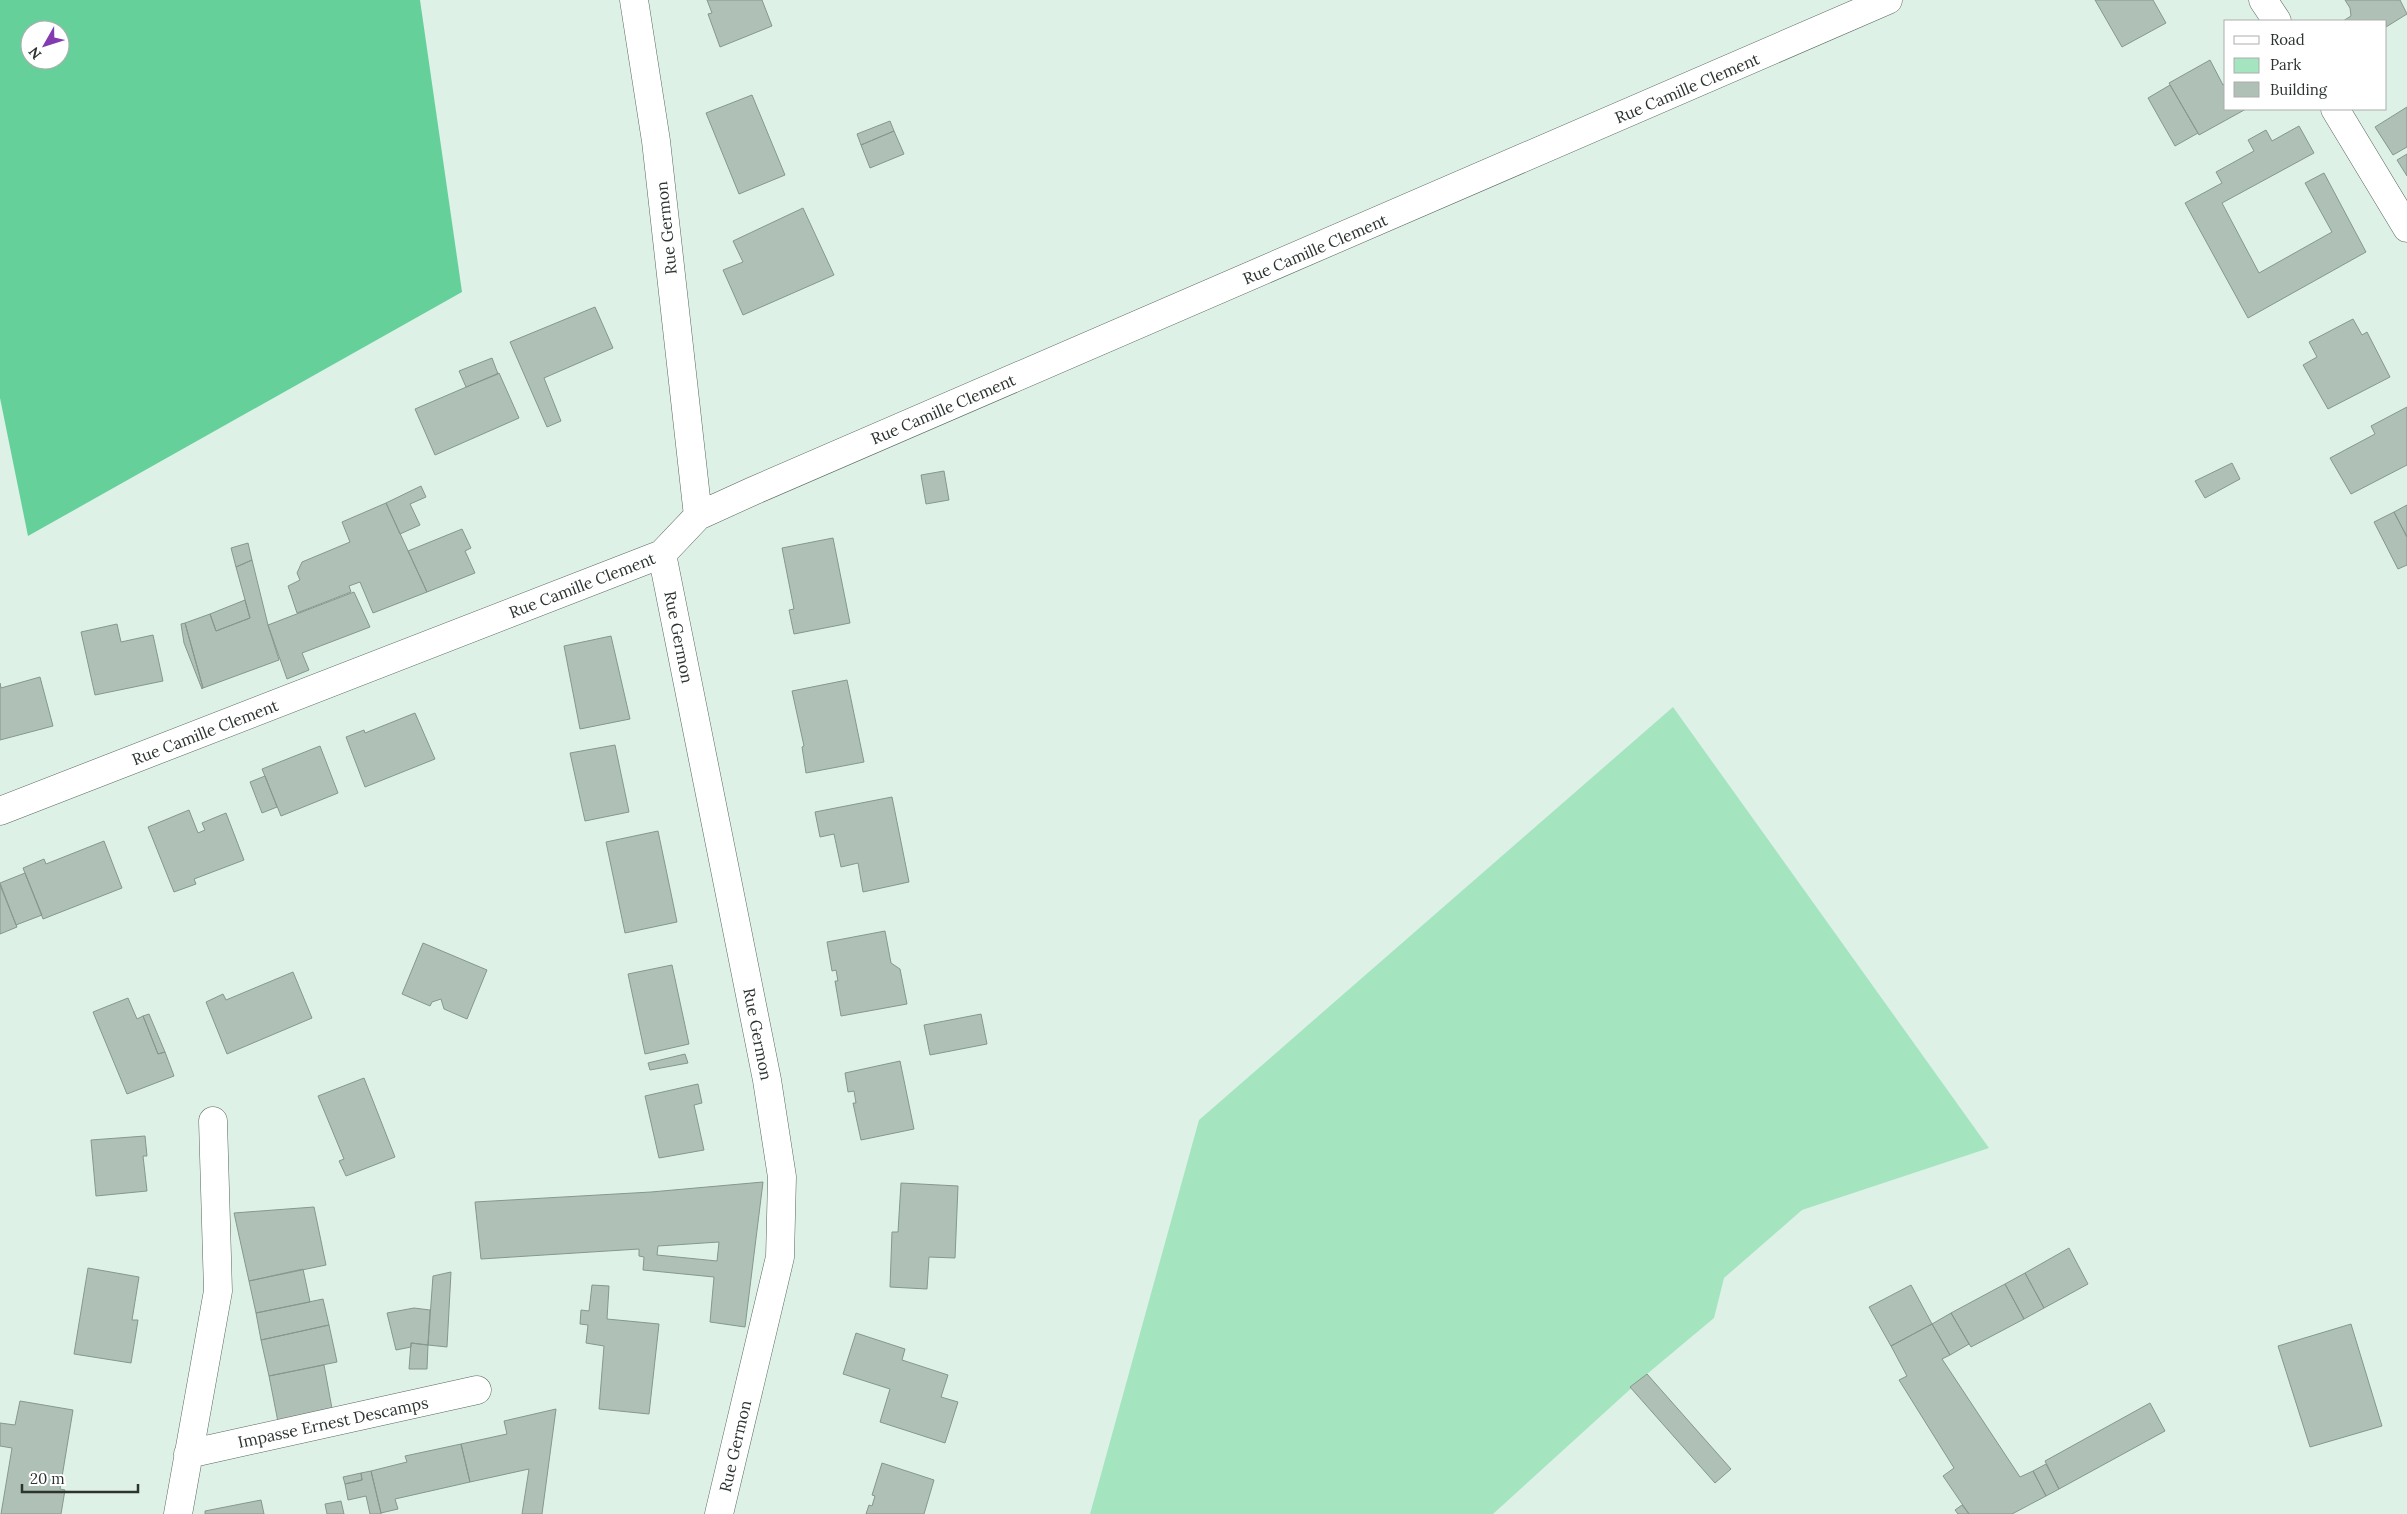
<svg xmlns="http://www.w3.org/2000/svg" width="2407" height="1514" viewBox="0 0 2407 1514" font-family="Lora,serif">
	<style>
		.green { fill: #a4e5c0 }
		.forest { fill: #66d09b; fill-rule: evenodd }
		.building { fill: #afc1b7; stroke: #86988d; fill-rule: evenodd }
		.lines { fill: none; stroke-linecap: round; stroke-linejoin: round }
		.minor-casing { stroke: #57675e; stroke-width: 29 }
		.minor { stroke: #fff; stroke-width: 28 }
		.labels { text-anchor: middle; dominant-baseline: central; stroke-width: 4; stroke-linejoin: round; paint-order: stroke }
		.street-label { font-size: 16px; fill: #2d342f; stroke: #fff }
	</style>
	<rect width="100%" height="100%" fill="#def1e6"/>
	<path class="green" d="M1673,707L1989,1148L1802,1210L1724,1278L1714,1318L1647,1374L1493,1514H1090L1199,1120Z"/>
	<path class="forest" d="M0,0H420L462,292L28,536L0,398ZM30,30H60V60H30Z"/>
	<path class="building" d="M707,0H762L772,26L720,47L708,14L712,13Z
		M2095,0H2153L2166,23L2122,47Z
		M2345,0H2400L2407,14L2386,27V21H2343L2351,16L2350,8Z
		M2210,60L2223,85L2226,83V109H2246L2199,135L2169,83Z
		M2170,85L2198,133L2175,146L2148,98Z
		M752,95L785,175L739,194L706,113Z
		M2407,107V147L2393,155L2375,127Z
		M890,121L894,131L861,145L857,134Z
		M2299,126L2314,153L2222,203L2259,273L2332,232L2305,183L2324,173L2366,252L2248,318L2185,203L2222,183L2216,172L2254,151L2248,140L2266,130L2272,141Z
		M894,131L904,154L870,168L861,145Z
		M2407,154V176L2397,160Z
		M803,208L834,275L743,315L723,270L743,262L733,241Z
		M595,307L613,348L544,378L561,421L547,427L510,342Z
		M2353,319L2362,335L2367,332L2390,377L2328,409L2303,365L2317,357L2309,342Z
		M492,358L498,374L466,387L459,371Z
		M499,373L519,418L435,455L415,409Z
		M2407,407V465L2351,494L2330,458L2375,434L2371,426Z
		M2232,463L2240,479L2205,498L2195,481Z
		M944,471L949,500L926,504L921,475Z
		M421,486L426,497L410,504L420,525L400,534L386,503Z
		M386,503L427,592L373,613L360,582L349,586L351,592L297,613L288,586L300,580L297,573L302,562L350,542L342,522Z
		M2407,505V537L2394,512Z
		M2394,512L2407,537V565L2398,569L2374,522Z
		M462,529L471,548L465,551L475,573L427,592L408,551Z
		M833,538L850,623L794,634L789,610L794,609L782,548Z
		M248,543L252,560L236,567L231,548Z
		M252,560L268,625L279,660L203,688L185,623L210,614L216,631L250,618L236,567Z
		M354,592L370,627L302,653L309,670L287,679L268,625Z
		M245,600L250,618L216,631L210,614Z
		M185,623L203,688L202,689L184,643L181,624Z
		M117,624L121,642L153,635L163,681L95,695L81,632Z
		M611,636L630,719L580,729L564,646Z
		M40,677L53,726L0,740V683L1,688Z
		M847,680L864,762L806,773L802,747L804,746L792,691Z
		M415,713L435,759L365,787L346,737L364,730L365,733Z
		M615,745L629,812L585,821L570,753Z
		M320,746L338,793L281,816L262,769Z
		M265,776L277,807L262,813L250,782Z
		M892,797L909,882L863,892L858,863L841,867L834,834L820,837L815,812Z
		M189,810L198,833L205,830L202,823L226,813L244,860L194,879L196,884L174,892L148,827Z
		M658,831L677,922L625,933L606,842Z
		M104,841L122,888L43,919L23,868L44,859L46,864Z
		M25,873L42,915L16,925L0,883Z
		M0,885L17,927L0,934Z
		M885,931L891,963L900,969L907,1004L841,1016L835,981H838L836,970L832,971L827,942Z
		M423,943L487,970L467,1019L444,1009L441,999L432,1002L430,1006L402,994Z
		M672,965L689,1044L645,1054L628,974Z
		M293,972L312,1018L227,1054L206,1002L223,994L226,1000Z
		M128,998L137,1019L143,1016L158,1054L165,1052L174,1076L127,1094L93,1012Z
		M149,1014L165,1052L158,1054L143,1016Z
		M981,1014L987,1044L930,1055L924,1025Z
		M685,1054L688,1063L650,1070L648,1063Z
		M900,1061L914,1129L861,1140L853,1103H856L854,1091L848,1092L845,1073Z
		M364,1078L395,1157L346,1176L339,1161L344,1159L318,1096Z
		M698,1084L702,1103L694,1105L704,1150L659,1158L645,1096Z
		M145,1136L147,1156H143L147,1191L96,1196L91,1140Z
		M763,1182L745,1327L710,1322L714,1277L643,1270L644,1257L639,1256V1249L481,1259L475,1202L651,1192ZM719,1242L717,1261L657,1255L658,1246Z
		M901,1183L958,1186L955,1258L929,1257L927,1289L890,1287L892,1232H898Z
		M314,1207L326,1265L249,1281L234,1213Z
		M2069,1248L2088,1284L2044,1308L2025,1273Z
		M88,1268L139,1277L132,1320H138L131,1363L74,1354Z
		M303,1269L310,1302L256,1313L249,1281Z
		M451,1272L447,1347L428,1345L433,1276Z
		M2025,1273L2044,1308L2024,1319L2005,1284Z
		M2005,1284L2024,1319L1971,1347L1951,1313Z
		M592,1285L609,1286L607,1319L659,1324L649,1414L599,1409L604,1346L586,1343L588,1325L580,1324L581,1310L589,1311Z
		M1911,1285L1932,1324L1891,1346L1869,1307Z
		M323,1299L329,1325L261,1340L256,1313Z
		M414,1308L430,1310L428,1345L411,1343V1347L396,1350L387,1313Z
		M1951,1313L1969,1344L1950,1355L1932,1324Z
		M1932,1324L1950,1355L1942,1359L2020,1477L2033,1471L2046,1496L2012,1514H1969L1943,1476L1954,1468L1899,1380L1907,1376L1891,1346Z
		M2351,1324L2382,1426L2310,1447L2278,1346Z
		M329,1325L337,1362L269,1376L261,1340Z
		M856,1333L905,1349L902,1360L948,1375L941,1397L958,1402L945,1443L880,1422L890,1389L843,1374Z
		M411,1343L428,1345L427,1369H409Z
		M324,1365L333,1414L279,1427L269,1376Z
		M1647,1374L1731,1469L1715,1483L1630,1387Z
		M20,1401L73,1410L60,1489L65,1490L61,1514H1L12,1448L0,1446V1423L15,1425Z
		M2150,1403L2165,1431L2059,1489L2045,1461Z
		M556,1409L542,1514H522L529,1469L470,1482L461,1444L507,1434L504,1421Z
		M461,1444L470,1482L395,1499L398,1509L381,1513L371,1471L407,1462L405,1456Z
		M882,1463L934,1480L924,1514H866L869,1505L872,1506L875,1496L872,1495Z
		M2046,1464L2059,1489L2046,1496L2033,1471Z
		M371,1471L381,1513V1514H370L366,1496L348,1500L345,1484L362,1480L361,1473Z
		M361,1473L362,1480L345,1484L343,1477Z
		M261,1500L264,1514H205V1511Z
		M341,1501L344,1514H327L325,1504Z
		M1962,1505L1969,1514H1958L1955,1510Z"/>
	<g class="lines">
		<defs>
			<path id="minor" d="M634,0L656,141L698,516
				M2263,0L2277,21
				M2335,109L2407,228
				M662,554L767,1080L782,1177L780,1257L719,1514
				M0,811L662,554L698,516L753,491L1888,0
				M188,1454L477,1390
				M178,1514L218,1291L213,1121"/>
		</defs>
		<use href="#minor" class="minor-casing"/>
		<use href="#minor" class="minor"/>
	</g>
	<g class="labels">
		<g class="street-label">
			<text transform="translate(1687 88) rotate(-23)">Rue Camille Clement</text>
			<text transform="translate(666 228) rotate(-96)">Rue Germon</text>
			<text transform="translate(1315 249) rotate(-23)">Rue Camille Clement</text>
			<text transform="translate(943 409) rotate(-23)">Rue Camille Clement</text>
			<text transform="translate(582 585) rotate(-21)">Rue Camille Clement</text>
			<text transform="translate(679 637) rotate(79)">Rue Germon</text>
			<text transform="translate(205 732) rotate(-21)">Rue Camille Clement</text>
			<text transform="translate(758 1034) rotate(79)">Rue Germon</text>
			<text transform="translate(333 1422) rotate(-12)">Impasse Ernest Descamps</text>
			<text transform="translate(735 1446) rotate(-77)">Rue Germon</text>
		</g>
	</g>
	<rect x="2224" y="20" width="162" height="90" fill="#ffffff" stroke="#abaeac"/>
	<rect x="2234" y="36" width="25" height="8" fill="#ffffff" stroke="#abaeac"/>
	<text x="2270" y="45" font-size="15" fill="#2d342f">Road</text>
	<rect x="2234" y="58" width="25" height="15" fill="#a4e5c0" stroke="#abaeac"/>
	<text x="2270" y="70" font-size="15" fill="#2d342f">Park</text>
	<rect x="2234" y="82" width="25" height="15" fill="#afc1b7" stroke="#abaeac"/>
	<text x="2270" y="95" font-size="15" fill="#2d342f">Building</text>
	<g transform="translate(45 45) rotate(231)"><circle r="24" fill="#ffffff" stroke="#abaeac"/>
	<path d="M0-4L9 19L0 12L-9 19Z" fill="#833cb0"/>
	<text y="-8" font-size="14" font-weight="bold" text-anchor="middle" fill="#2d342f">N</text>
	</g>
	<path d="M22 1484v8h116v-8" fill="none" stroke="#2d342f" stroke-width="2.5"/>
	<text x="30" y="1484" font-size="15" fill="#2d342f" stroke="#ffffff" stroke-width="4" paint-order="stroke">20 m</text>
</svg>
